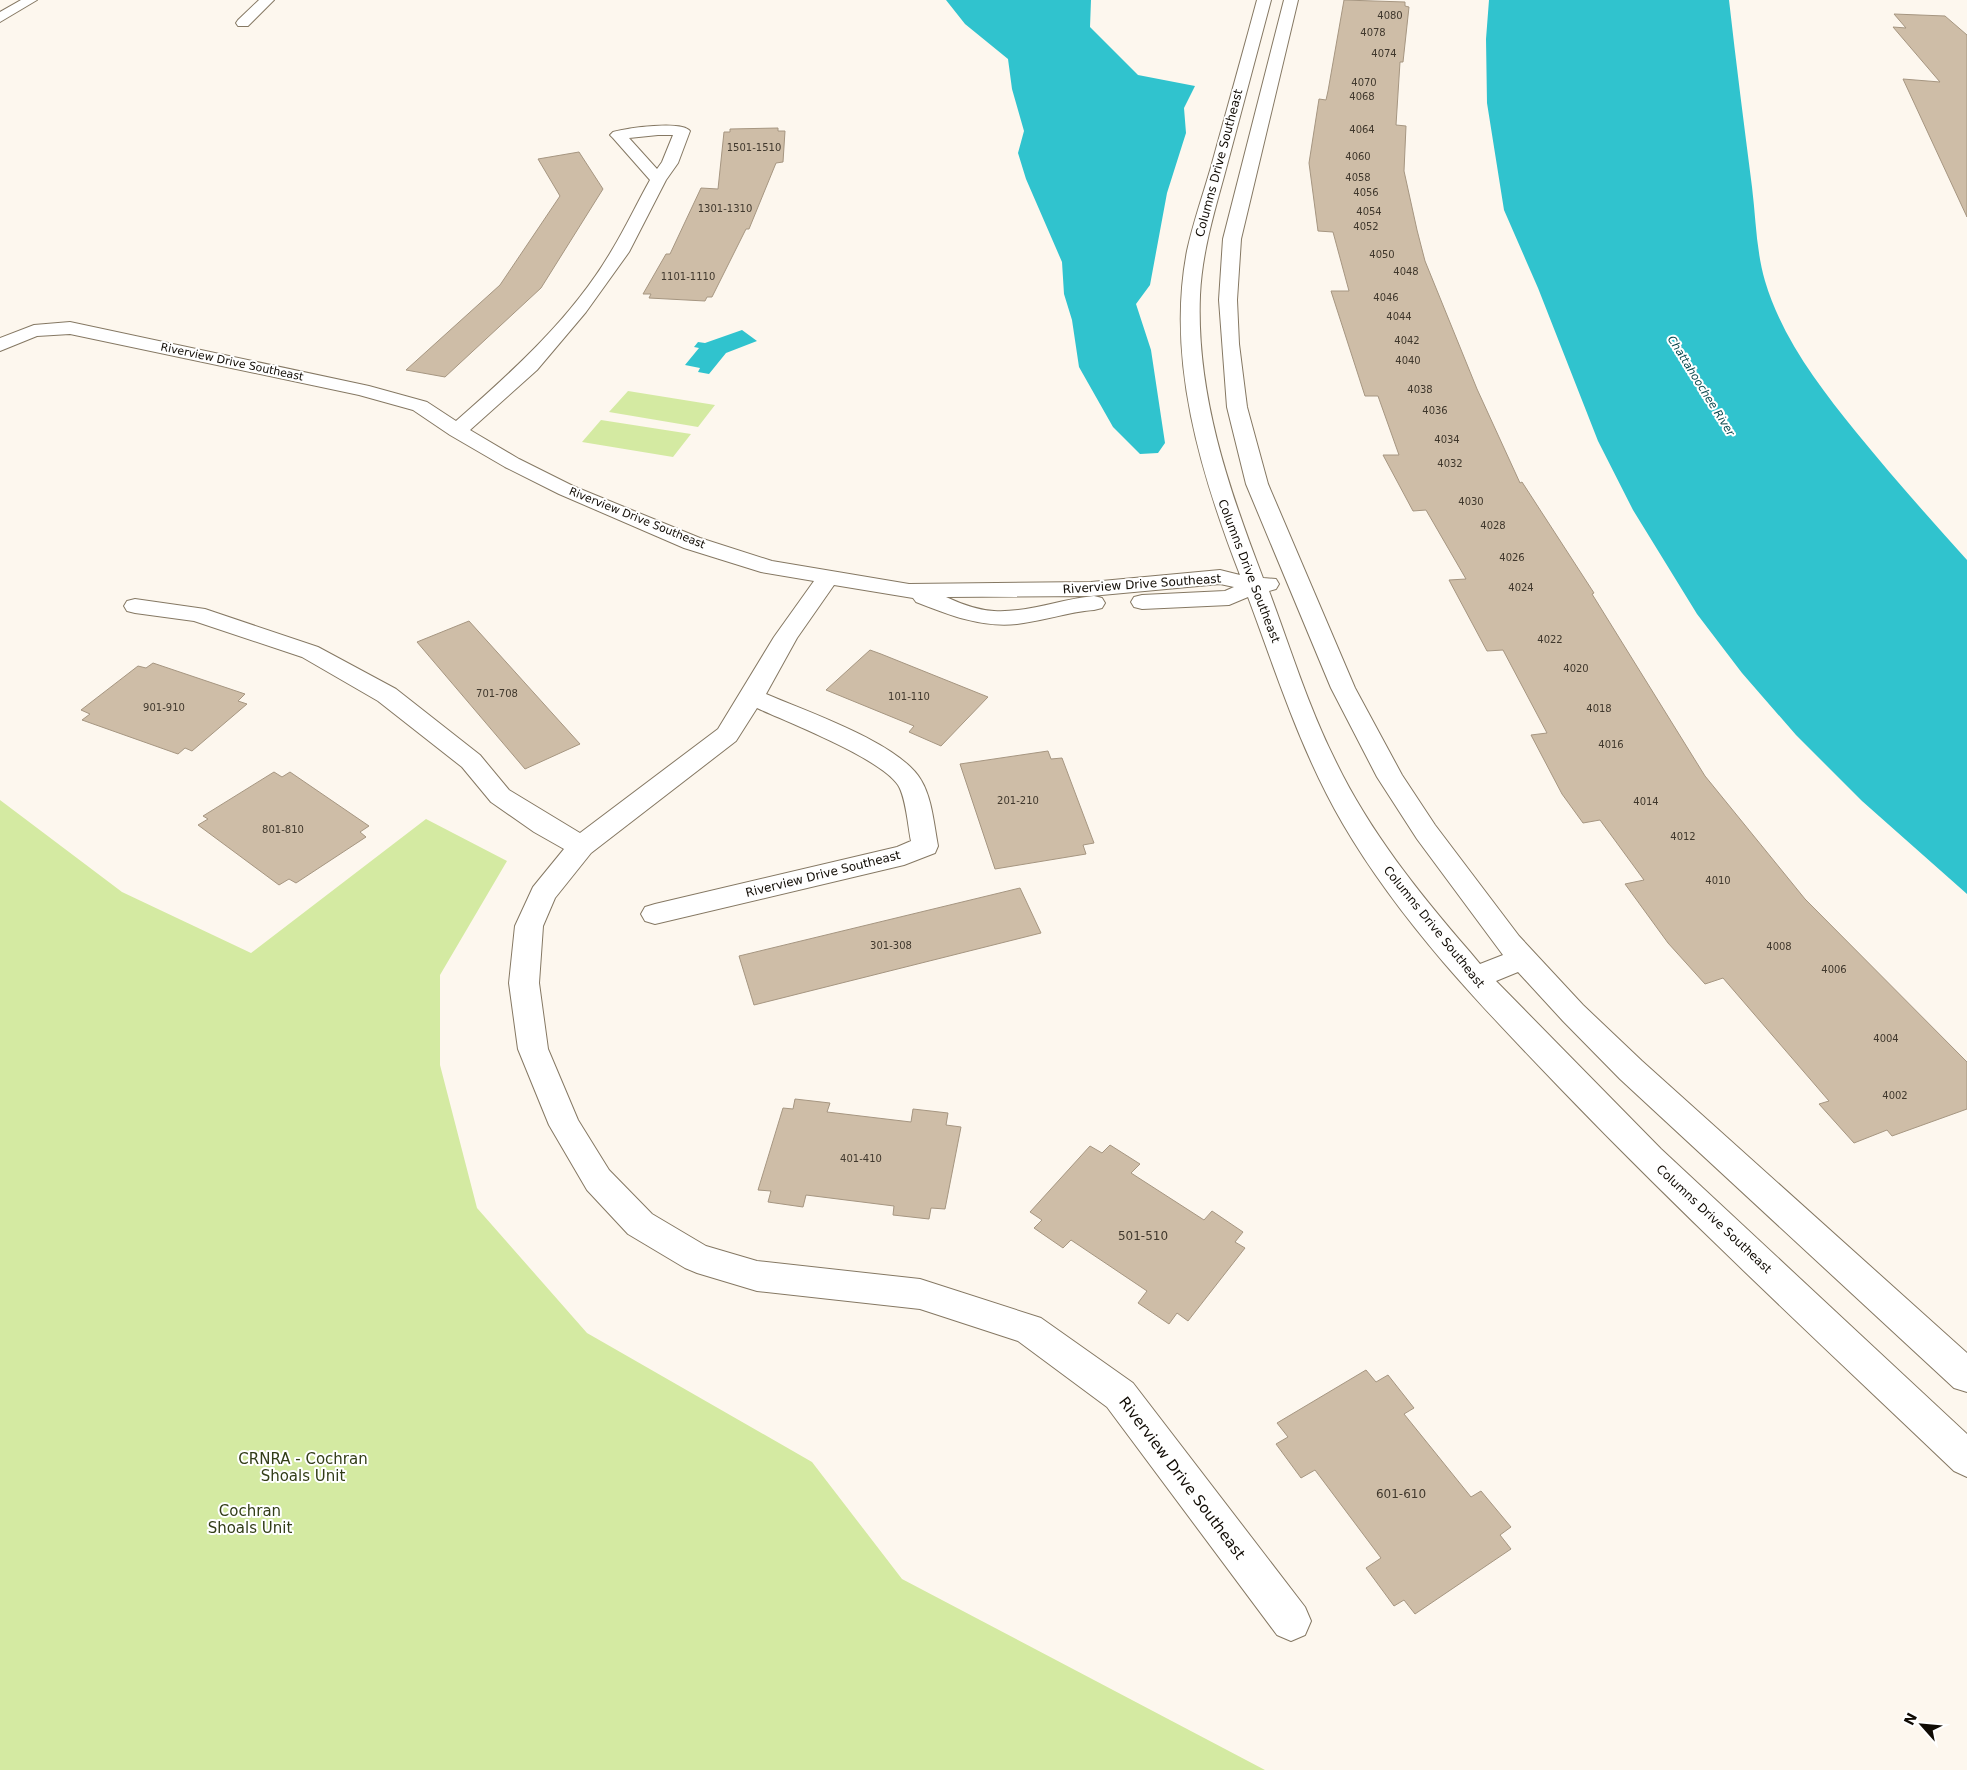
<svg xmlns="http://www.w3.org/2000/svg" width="1967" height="1770" viewBox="0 0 1967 1770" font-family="'DejaVu Sans',sans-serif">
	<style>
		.green { fill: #d4eaa2 }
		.water { fill: #30c3ce }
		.building { fill: #cebda7; stroke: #a69681 }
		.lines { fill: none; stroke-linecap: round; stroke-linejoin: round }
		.minor-casing { stroke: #857863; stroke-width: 2 }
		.minor { fill: #fff; fill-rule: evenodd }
		.labels { text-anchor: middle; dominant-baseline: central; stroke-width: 4; stroke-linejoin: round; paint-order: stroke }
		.number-label { font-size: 10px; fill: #40382d }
		.far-street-label { font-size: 11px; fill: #100b04; stroke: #fff }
		.far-water-label { font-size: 11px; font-style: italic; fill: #09484d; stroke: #fff }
		.street-label { font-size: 12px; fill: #100b04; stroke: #fff }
		.near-number-label { font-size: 12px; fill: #40382d }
		.near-park-label { font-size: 15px; fill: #323d17; stroke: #fff }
		.near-street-label { font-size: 15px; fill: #100b04; stroke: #fff }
	</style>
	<rect width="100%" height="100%" fill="#fdf7ee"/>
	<path class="green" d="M628,391L715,405L698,427L609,412Z
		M601,420L691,434L673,457L582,442Z
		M0,800L122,892L251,953L426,819L507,861L440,975V1065L477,1208L587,1333L812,1462L902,1579L1265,1770H0Z"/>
	<path class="water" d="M946,0H1091L1090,27L1138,75L1195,86L1184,108L1186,133L1167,193L1150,285L1136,304L1151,350L1165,443L1158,453L1140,454L1113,427L1079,367L1072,320L1064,294L1062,262L1026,179L1018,153L1024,131L1012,89L1008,59L965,24Z
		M1489,0H1729C1736,62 1744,125 1752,187C1756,219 1756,250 1765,281C1782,338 1819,386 1856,432C1892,476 1929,518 1967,560V894L1862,801L1796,735L1742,673L1697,614L1633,510L1598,441L1538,288L1504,210L1487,103L1486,39Z
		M742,330L757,341L726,353L709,374L698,372L700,368L685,365L699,348L694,347L698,342L705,343Z"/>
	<path class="building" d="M1344,0L1405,2V6L1409,7L1403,62H1400L1396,125L1406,126L1404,171L1417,230L1425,261L1477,389L1520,483L1522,482L1594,593L1592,594L1705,776L1805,899L1967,1062V1109L1892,1136L1887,1130L1854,1143L1819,1104L1829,1101L1723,978L1705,984L1668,943L1625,884L1644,880L1600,820L1583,823L1562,794L1531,735L1547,733L1503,650L1487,651L1449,580L1466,579L1426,510L1413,511L1383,455H1399L1378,396H1365L1331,291H1349L1333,232L1318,231L1309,163L1319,99L1326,100L1328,91Z
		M1894,14L1945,16L1967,35V217L1903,79L1940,82L1893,27L1906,28Z
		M778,128V131H785L783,162L776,163L749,229H746L712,297H707L705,301L649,298L651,294H643L666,254H670L701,188L718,189L724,132H730V129Z
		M579,152L603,189L541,288L445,377L406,370L500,285L560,196L538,159Z
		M469,621L580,744L525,769L417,642Z
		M870,650L881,654L988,697L941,746L909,732L914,726L826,690Z
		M153,663L245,694L238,701L247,704L192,751L185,748L178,754L82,720L90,714L81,710L138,666L146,668Z
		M1048,751L1051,759L1062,758L1094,843L1083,845L1086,854L995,869L960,764Z
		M274,772L282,777L290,772L369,826L360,832L366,837L296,883L289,879L279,885L198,825L208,819L203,816Z
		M1020,888L1041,933L754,1005L739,956Z
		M795,1099L830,1103L827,1112L911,1122L913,1109L948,1113L946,1125L961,1127L945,1209L931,1208L929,1219L893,1215L894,1206L806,1195L803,1207L768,1202L771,1191L758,1190L783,1108L793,1109Z
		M1110,1145L1140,1164L1131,1173L1204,1220L1212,1211L1243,1232L1235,1242L1245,1248L1188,1321L1177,1313L1169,1324L1138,1303L1147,1291L1071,1240L1063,1248L1034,1228L1042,1220L1030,1212L1090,1146L1102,1153Z
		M1366,1370L1376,1382L1388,1375L1414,1408L1404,1414L1471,1497L1481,1491L1511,1527L1500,1535L1511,1549L1415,1614L1404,1600L1394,1606L1366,1568L1381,1558L1315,1470L1301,1478L1276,1444L1288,1437L1277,1423Z"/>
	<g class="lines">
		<defs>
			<path id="minor" d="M21,0H37L0,22V12Z
				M259,0H274L248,26H238L236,23L238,20Z
				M1257,0H1271C1256,56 1241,113 1226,169C1215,210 1202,251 1200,295C1196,393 1228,487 1263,578L1276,579L1279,584L1276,589L1269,591C1290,647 1308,706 1335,760C1369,831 1419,893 1470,952L1480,964L1503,955L1417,839L1377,777L1331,688L1246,484L1227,407L1219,300L1223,239L1284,0H1298L1241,239L1237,300L1239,344L1247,407L1268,484L1355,688L1402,775L1435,825L1519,936L1583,1005L1642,1061L1967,1353V1392L1954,1388L1620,1079L1563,1021L1518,972L1496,981L1661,1149L1967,1434V1477L1954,1471C1822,1345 1687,1220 1560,1088C1481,1006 1401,923 1343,824C1301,752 1277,675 1248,597L1229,605L1142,609L1134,607L1131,602L1134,597L1142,595L1225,591L1234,587L1220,584L1091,596L946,597C961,604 977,610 994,611C1028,613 1061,599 1094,596L1102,598L1105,603L1102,608L1094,610C1068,612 1043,621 1017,624C982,628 949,615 916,602L913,598L834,585L797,638L766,694C805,711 900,743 921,780C932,798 934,825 938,846L935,853L904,865L655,924L645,921L641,914L645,907L655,904L897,847L911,841C908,827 906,797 898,785C880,758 789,723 757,708L736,741L591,853L555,898L543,926L539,983L548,1049L578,1120L609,1170L652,1214L706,1246L757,1261L920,1279L1041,1318L1133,1383L1305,1607L1311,1621L1305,1635L1291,1641L1277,1635L1107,1407L1018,1341L920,1309L757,1291L697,1273L685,1268L628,1234L587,1190L549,1125L518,1049L509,983L515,926L533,887L564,849L534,832L491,802L462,767L378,701L302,657L194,621L135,613L127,611L124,606L127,601L135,599L205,609L318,647L396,689L480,755L509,790L580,833L718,729L774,637L814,581L761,572L684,548L559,494L505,467L450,435L413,410L359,395L70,334L37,336L0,351V338L34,325L70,322L369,386L427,402L456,421C514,370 573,317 612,250C626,227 637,203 650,180L613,138L610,135L613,132C626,128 682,120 690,131L678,163L666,180L629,252L586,312L537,370L470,430L519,459L573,486L700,538L772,561L909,584L1091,582L1220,570L1240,575C1201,474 1166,360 1187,251C1193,223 1203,195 1211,167C1226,112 1242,56 1257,0ZM658,135H673L662,162L657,169L629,138Z"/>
		</defs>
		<use href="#minor" class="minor-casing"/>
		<use href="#minor" class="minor"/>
	</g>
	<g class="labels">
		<g class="number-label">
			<text x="1390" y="15">4080</text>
			<text x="1373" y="32">4078</text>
			<text x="1384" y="53">4074</text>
			<text x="1364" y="82">4070</text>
			<text x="1362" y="96">4068</text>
			<text x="1362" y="129">4064</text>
			<text x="754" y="147">1501-1510</text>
			<text x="1358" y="156">4060</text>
			<text x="1358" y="177">4058</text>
			<text x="1366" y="192">4056</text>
			<text x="725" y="208">1301-1310</text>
			<text x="1369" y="211">4054</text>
			<text x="1366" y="226">4052</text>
			<text x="1382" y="254">4050</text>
			<text x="1406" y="271">4048</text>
			<text x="688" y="276">1101-1110</text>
			<text x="1386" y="297">4046</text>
			<text x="1399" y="316">4044</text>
			<text x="1407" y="340">4042</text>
			<text x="1408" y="360">4040</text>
			<text x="1420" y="389">4038</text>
			<text x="1435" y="410">4036</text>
			<text x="1447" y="439">4034</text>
			<text x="1450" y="463">4032</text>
			<text x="1471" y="501">4030</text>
			<text x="1493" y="525">4028</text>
			<text x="1512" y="557">4026</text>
			<text x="1521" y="587">4024</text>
			<text x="1550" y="639">4022</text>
			<text x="1576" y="668">4020</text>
			<text x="497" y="693">701-708</text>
			<text x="909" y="696">101-110</text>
			<text x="164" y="707">901-910</text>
			<text x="1599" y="708">4018</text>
			<text x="1611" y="744">4016</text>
			<text x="1018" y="800">201-210</text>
			<text x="1646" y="801">4014</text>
			<text x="283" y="829">801-810</text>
			<text x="1683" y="836">4012</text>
			<text x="1718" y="880">4010</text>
			<text x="891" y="945">301-308</text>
			<text x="1779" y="946">4008</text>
			<text x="1834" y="969">4006</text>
			<text x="1886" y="1038">4004</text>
			<text x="1895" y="1095">4002</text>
			<text x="861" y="1158">401-410</text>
		</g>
		<g class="far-street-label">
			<text transform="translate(232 362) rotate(12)">Riverview Drive Southeast</text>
			<text transform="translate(637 518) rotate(22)">Riverview Drive Southeast</text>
		</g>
		<g class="far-water-label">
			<text transform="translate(1701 386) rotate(58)">Chattahoochee River</text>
		</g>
		<g class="street-label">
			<text transform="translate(1219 163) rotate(-75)">Columns Drive Southeast</text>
			<text transform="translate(1249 571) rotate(69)">Columns Drive Southeast</text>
			<text transform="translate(1142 584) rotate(-4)">Riverview Drive Southeast</text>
			<text transform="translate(823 874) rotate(-14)">Riverview Drive Southeast</text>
			<text transform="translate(1434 927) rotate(51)">Columns Drive Southeast</text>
			<text transform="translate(1714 1219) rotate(43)">Columns Drive Southeast</text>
		</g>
		<g class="near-number-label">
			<text x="1143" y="1236">501-510</text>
			<text x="1401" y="1494">601-610</text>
		</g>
		<g class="near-park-label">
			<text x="303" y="1459">CRNRA - Cochran<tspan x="303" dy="17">Shoals Unit</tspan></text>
			<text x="250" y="1511">Cochran<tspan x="250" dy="17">Shoals Unit</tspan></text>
		</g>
		<g class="near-street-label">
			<text transform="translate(1182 1478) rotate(53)">Riverview Drive Southeast</text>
		</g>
	</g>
	<g transform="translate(1922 1725) rotate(297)" stroke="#ffffff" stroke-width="4" paint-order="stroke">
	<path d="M0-4L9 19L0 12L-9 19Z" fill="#100b04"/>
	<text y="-8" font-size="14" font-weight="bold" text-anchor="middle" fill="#100b04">N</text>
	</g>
</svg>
